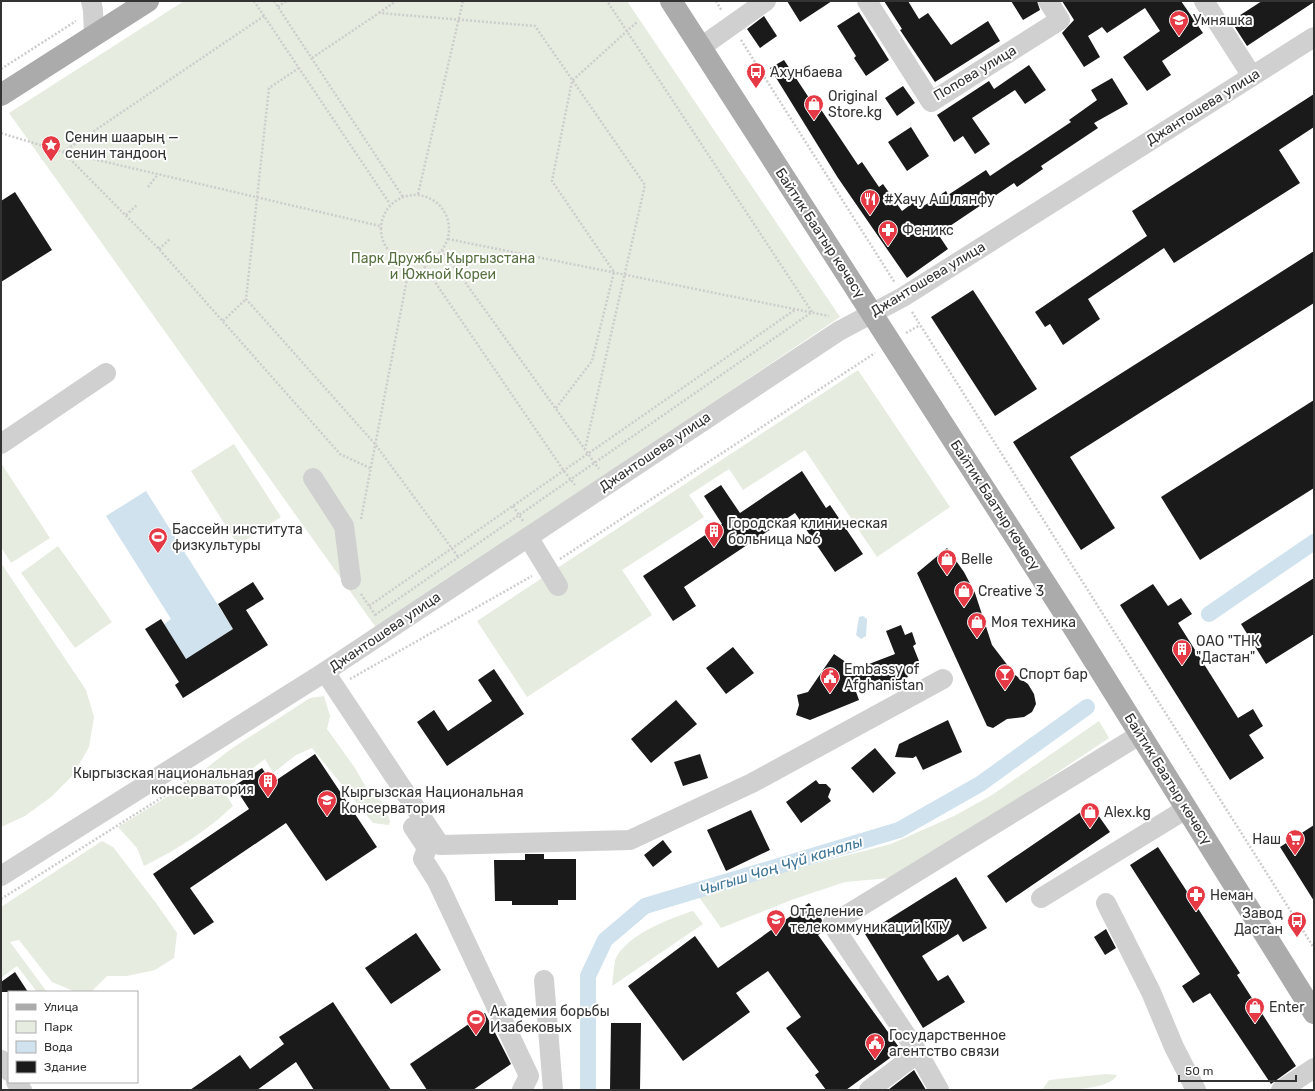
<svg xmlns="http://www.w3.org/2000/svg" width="1315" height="1091" viewBox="0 0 1315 1091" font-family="Rubik,sans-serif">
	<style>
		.green { fill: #e6ecdf }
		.water { fill: #cfe2ee }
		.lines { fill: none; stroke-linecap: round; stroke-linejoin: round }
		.canal { stroke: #cfe2ee; stroke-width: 16 }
		.building { fill: #1a1a1a }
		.path { stroke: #cdcdcd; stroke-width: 2.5; stroke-dasharray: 2 2; stroke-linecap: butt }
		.minor { stroke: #d0d0d0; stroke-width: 20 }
		.major { stroke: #ababab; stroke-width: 22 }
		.labels { text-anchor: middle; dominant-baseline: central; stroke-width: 4; stroke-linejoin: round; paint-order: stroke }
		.poi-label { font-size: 14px; fill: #333; stroke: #fff; text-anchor: start }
		.street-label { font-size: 14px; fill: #333; stroke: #fff }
		.park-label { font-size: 14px; fill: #56703f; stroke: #fff }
		.water-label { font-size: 15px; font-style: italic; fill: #3f7597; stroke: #fff }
	</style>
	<rect width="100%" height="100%" fill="#fff"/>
	<path class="green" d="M184,1H627L840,317L377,629L9,113Z
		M858,370L950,507L877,557L805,450L743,490L729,469L689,495L704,517L622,570L652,615L527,697L477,621Z
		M234,444L281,517L238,545L191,471Z
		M1,463L50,538L11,563L1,547Z
		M58,546L112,622L75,648L21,573Z
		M1,563L86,690L94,717L89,747L73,775L51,797L25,816L1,827Z
		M324,696L330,716L327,729L355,768L367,789L384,804L390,821L389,825L373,823L312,748L296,755L273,773L265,759L223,790L233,806C207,831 176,850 144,866L137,848L118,827L178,790L231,749L310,698Z
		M1099,721L1109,738L953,842L890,878L845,882L794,899L721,928L697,894L891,844L954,816L992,795Z
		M102,841L113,847L156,903L177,933L174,958L155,970L127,976H107L91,992H76L52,982L19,940L10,942L47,992H37L17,966L1,978V907Z
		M693,911L703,924L612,986C613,980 614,962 616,958C628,934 669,919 693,911Z
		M1106,1074L1117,1075C1108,1091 1063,1090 1042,1090L1049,1080Z"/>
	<path class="water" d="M146,491L233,629L186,659L164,624L171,619L106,516Z
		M863,616L867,619L866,636L861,639L856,635L859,617Z"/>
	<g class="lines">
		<path class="canal" d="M1209,614L1314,542
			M588,1090V976L605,940L645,906L899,830L980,784L1087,707"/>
	</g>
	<path class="building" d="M787,1H832L800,22Z
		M884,1H908L919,19L928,13L951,45L988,21L1000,41L935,82L900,30L902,29Z
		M1011,1H1037L1040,10L1023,20Z
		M1062,1H1181L1203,33L1162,61L1171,75L1147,91L1123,57L1160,31L1145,8L1107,33L1102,27L1088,36L1100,57L1084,67L1062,33L1074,20Z
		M1262,1H1314V2L1247,46L1231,21Z
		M859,12L889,60L866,76L854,58L856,56L837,26Z
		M764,16L777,36L760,48L747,29Z
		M784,60L815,107L818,105L858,165L862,162L879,187L883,184L902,211L914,202L919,209L946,191L948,195L986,170L990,176L1071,122L1069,120L1097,100L1091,90L1112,78L1128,104L1094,123L1098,128L1041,166L1043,169L1017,187L1014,183L938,234L948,249L907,278L838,178L770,68Z
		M1029,65L1046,90L1025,104L1015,90L972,118L990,144L975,154L963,136L954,142L937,115L989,81L994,89Z
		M903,86L915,103L897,116L885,98Z
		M1314,94V127L1279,150L1300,183L1174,263L1164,248L1088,299L1100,319L1063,345L1050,324L1045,327L1035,312L1147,236L1132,211Z
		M911,127L929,156L907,171L888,142Z
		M15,192L52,250L1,282V201Z
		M1314,251V303L1070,457L1115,528L1081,550L1013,442Z
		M973,290L1037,389L995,416L931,317Z
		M1314,400V488L1200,560L1161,497Z
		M802,471L826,508L830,505L863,554L835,572L795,513L684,587L696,606L673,621L643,576L722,524L704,496L721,485L740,513Z
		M947,548L964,572L975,593L992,645L1015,675L1028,684L1034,694L1036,704L1032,712L1024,717L1007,719L993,728L987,726L917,573Z
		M1314,578V634L1266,664L1241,624Z
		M253,582L264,599L246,610L268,645L183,698L175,685L179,682L145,629L161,619L186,659L233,629L218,604Z
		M1153,584L1168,606L1181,598L1192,614L1178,623L1238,718L1253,709L1263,726L1249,735L1264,758L1230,780L1120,605Z
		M901,625L905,635L912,632L916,644L913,646L919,661L915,663L916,665L905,670L908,677L883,687L880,679L855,689L859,700L810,720L796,715L799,705L797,695L808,692L834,654L856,669L895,654L886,631Z
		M733,647L754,673L726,694L706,668Z
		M494,669L524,714L447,766L417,722L434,710L448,731L492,701L478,680Z
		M676,700L697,724L651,763L631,739Z
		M948,720L962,752L923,770L916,756L913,758L895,757L899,744Z
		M875,748L896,773L873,793L851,768Z
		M315,754L377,847L326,881L286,823L190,888L214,922L194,935L153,874L249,809L234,786L262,768L272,783Z
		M700,754L708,778L683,786L674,762Z
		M816,780L819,784H826L831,789L828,797L831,801L801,823L786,802Z
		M1091,805L1110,832L1006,903L987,876Z
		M751,810L770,850L726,871L707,830Z
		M1314,825V901L1280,847Z
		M663,840L672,852L653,867L644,855Z
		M1158,847L1240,973L1237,975L1296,1066L1271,1084L1210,993L1193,1003L1182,986L1200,974L1130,865Z
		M525,854H544V859H576V900H558V905H512V901H495L494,860H525Z
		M956,877L987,928L963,942L958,934L922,956L938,981L948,975L965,1002L923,1028L865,934Z
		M809,903L822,920L821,925L823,931L818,935L901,1050L846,1090H826L815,1075L819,1072L786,1028L801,1017L768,971L736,993L750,1012L683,1061L628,986L695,936L718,968Z
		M1106,929L1116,948L1105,955L1094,937Z
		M416,933L441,970L391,1004L365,968Z
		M15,972L28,992H1V982Z
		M333,1002L391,1090H314L296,1062L257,1090H190L240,1055L250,1069L284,1044L279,1037Z
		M485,1013L511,1064L473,1090H427L410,1064Z
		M611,1023H641L640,1090H610Z
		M914,1070L926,1090H888Z"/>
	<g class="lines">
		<path class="path" d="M254,1L390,204
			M274,1L403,197
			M716,1L722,11
			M278,7L286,1
			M379,13L396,1
			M264,16L63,152L159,249L340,454L370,468
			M741,40L895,283
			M312,58L379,13L535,26L645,185L585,449
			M299,68L269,88L246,299L375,444L459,558
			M1,69L76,21
			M1,133L63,152L380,226
			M148,187L158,174
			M418,194L463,1
			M381 229a34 34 0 1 1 68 0a34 34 0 1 1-68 0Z
			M126,215L137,205
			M448,239L829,316
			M159,249L170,239
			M442,250L599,469
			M422,263L564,471L575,485
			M912,312L1314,948
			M223,321L246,299
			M906,333L920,325
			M556,408L592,361L614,272L552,181L572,81L637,22
			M513,506L523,521
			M361,519L410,263
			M560,559L875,353
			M361,594L376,616
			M369,606L796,309
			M375,615L812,312L607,1
			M350,679L532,576
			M1,899L207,769"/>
		<path class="minor" d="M91,1L93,10L94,36
			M867,1L931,102L1060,20L1048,1
			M1204,1L1252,76
			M701,47L766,1
			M1,444L106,373
			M313,478L344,526L351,580
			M528,537L558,586
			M325,672L440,845L630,840L752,783L943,679
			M413,827L427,848L423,859L437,881L529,1076L522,1090
			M1,876L317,677L839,331L903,297L1314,37
			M1041,898L1186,809
			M1106,903L1151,992L1174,1047L1196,1090
			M544,980L553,1090
			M1,1060L9,1071
			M16,1082L22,1090
			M869,1090L918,1053
			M939,1090L918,1053L832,924L1141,734
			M1281,1090L1314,1068"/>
		<path class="major" d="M671,1L1072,625L1314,1013
			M1,95L148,1"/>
	</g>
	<defs>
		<symbol id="school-pin" viewBox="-11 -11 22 30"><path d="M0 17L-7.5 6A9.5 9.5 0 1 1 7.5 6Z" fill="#e63946" stroke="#fff"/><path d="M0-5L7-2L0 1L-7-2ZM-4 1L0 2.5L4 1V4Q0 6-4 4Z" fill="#fff"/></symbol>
		<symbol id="bus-pin" viewBox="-11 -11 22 30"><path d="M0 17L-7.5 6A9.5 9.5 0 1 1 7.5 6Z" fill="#e63946" stroke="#fff"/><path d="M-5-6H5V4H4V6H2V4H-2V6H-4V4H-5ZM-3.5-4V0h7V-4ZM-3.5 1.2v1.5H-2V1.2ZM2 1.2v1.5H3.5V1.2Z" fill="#fff"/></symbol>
		<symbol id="shop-pin" viewBox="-11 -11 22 30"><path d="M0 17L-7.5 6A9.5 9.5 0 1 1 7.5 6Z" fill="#e63946" stroke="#fff"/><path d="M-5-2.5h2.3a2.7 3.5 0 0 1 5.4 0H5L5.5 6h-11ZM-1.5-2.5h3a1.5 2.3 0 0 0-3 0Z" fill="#fff"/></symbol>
		<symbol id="sight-pin" viewBox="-11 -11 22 30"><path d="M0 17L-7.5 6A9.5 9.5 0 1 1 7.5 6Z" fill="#e63946" stroke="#fff"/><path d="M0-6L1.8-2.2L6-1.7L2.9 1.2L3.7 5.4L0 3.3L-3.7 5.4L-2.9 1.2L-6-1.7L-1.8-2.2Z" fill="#fff"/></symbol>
		<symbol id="restaurant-pin" viewBox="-11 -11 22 30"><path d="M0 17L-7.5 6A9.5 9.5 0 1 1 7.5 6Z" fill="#e63946" stroke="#fff"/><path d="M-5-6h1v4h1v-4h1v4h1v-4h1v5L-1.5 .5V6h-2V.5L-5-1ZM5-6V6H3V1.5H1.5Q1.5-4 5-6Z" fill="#fff"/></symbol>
		<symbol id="pharmacy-pin" viewBox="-11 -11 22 30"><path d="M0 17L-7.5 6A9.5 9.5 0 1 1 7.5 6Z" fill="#e63946" stroke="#fff"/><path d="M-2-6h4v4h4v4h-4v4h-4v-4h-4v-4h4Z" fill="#fff"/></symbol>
		<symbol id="building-pin" viewBox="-11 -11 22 30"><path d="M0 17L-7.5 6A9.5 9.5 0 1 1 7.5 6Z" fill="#e63946" stroke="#fff"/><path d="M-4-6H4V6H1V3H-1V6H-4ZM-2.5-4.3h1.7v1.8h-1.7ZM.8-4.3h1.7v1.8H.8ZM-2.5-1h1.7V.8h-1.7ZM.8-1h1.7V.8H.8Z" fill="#fff"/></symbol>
		<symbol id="stadium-pin" viewBox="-11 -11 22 30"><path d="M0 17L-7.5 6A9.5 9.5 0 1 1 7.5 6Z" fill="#e63946" stroke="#fff"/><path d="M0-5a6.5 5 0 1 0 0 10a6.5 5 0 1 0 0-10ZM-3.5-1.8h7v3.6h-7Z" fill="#fff"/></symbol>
		<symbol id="bar-pin" viewBox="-11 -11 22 30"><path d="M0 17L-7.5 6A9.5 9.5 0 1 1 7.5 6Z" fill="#e63946" stroke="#fff"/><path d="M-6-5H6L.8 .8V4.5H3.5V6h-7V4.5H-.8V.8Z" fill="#fff"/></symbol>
		<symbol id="civic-pin" viewBox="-11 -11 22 30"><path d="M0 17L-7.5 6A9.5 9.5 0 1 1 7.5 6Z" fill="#e63946" stroke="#fff"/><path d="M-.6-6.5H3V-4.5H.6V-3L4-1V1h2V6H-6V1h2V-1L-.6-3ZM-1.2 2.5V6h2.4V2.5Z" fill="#fff"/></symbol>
		<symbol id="supermarket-pin" viewBox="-11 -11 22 30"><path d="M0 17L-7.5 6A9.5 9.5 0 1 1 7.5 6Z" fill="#e63946" stroke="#fff"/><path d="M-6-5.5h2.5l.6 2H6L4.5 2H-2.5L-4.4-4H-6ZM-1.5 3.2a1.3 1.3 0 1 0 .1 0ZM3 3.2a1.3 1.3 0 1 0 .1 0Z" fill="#fff"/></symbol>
		<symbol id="university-pin" viewBox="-11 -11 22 30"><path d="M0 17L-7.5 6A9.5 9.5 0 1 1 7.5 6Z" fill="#e63946" stroke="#fff"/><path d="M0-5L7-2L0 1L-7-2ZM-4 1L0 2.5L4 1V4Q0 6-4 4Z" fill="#fff"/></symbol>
	</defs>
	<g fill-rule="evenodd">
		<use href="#school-pin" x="1168" y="9" width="22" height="30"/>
		<use href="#bus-pin" x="745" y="61" width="22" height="30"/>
		<use href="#shop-pin" x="803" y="93" width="22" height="30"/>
		<use href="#sight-pin" x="40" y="134" width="22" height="30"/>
		<use href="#restaurant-pin" x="859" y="188" width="22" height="30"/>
		<use href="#pharmacy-pin" x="877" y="219" width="22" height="30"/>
		<use href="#building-pin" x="703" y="520" width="22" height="30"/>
		<use href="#stadium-pin" x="147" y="526" width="22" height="30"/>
		<use href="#shop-pin" x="936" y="548" width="22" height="30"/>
		<use href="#shop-pin" x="953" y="580" width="22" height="30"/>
		<use href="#shop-pin" x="966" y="611" width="22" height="30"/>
		<use href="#building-pin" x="1171" y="638" width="22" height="30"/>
		<use href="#bar-pin" x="994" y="663" width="22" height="30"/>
		<use href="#civic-pin" x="819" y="666" width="22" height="30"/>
		<use href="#building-pin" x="257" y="770" width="22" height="30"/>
		<use href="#school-pin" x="316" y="789" width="22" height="30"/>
		<use href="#shop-pin" x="1079" y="801" width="22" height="30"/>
		<use href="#supermarket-pin" x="1284" y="828" width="22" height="30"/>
		<use href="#pharmacy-pin" x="1185" y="884" width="22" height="30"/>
		<use href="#university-pin" x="765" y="908" width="22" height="30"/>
		<use href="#bus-pin" x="1286" y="910" width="22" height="30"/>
		<use href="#shop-pin" x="1244" y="996" width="22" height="30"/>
		<use href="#stadium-pin" x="465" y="1008" width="22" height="30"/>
		<use href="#civic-pin" x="864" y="1032" width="22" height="30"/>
	</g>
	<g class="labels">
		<g class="poi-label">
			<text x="1193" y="20">Умняшка</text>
			<text x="770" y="72">Ахунбаева</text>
			<text x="828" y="96">Original<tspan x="828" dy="16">Store.kg</tspan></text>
			<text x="65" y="137">Сенин шаарың —<tspan x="65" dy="16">сенин тандооң</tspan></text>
			<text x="884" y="199">#Хачу Аш лянфу</text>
			<text x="902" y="230">Феникс</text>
			<text x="728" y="523">Городская клиническая<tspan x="728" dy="16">больница №6</tspan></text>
			<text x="172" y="529">Бассейн института<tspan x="172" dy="16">физкультуры</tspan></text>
			<text x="961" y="559">Belle</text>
			<text x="978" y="591">Creative 3</text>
			<text x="991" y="622">Моя техника</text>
			<text x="1196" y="641">ОАО "ТНК<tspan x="1196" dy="16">"Дастан"</tspan></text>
			<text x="844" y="669">Embassy of<tspan x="844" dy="16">Afghanistan</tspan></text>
			<text x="1019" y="674">Спорт бар</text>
			<text x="254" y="773" text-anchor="end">Кыргызская национальная<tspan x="254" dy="16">консерватория</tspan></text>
			<text x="341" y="792">Кыргызская Национальная<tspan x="341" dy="16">Консерватория</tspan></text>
			<text x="1104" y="812">Alex.kg</text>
			<text x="1281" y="839" text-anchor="end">Наш</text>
			<text x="1210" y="895">Неман</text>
			<text x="790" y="911">Отделение<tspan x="790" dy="16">телекоммуникаций КТУ</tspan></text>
			<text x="1283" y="913" text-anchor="end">Завод<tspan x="1283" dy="16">Дастан</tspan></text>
			<text x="1269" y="1007">Enter</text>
			<text x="490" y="1011">Академия борьбы<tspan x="490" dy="16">Изабековых</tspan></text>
			<text x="889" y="1035">Государственное<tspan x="889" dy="16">агентство связи</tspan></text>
		</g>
		<g class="street-label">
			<text transform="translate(975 73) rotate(-31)">Попова улица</text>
			<text transform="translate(1203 107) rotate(-32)">Джантошева улица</text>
			<text transform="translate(820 233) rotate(57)">Байтик Баатыр көчөсү</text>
			<text transform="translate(928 279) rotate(-31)">Джантошева улица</text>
			<text transform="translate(655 452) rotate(-34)">Джантошева улица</text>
			<text transform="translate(995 505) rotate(57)">Байтик Баатыр көчөсү</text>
			<text transform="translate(385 632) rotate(-34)">Джантошева улица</text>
			<text transform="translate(1168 779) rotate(58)">Байтик Баатыр көчөсү</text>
		</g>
		<g class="park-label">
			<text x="443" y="258">Парк Дружбы Кыргызстана<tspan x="443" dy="16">и Южной Кореи</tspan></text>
		</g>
		<g class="water-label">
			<text transform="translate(781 866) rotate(-17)">Чыгыш Чоң Чүй каналы</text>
		</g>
	</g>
	<rect width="1315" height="1091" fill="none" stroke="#333333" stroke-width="4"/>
	<rect x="8" y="991" width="130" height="92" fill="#ffffff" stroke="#adadad"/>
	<rect x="16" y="1004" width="20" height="6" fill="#ababab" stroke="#adadad"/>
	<text x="44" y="1011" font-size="12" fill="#333333">Улица</text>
	<rect x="16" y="1021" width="20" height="12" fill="#e6ecdf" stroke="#adadad"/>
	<text x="44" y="1031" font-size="12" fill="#333333">Парк</text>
	<rect x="16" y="1041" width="20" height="12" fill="#cfe2ee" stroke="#adadad"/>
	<text x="44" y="1051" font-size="12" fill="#333333">Вода</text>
	<rect x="16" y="1061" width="20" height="12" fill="#1a1a1a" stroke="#adadad"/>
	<text x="44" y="1071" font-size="12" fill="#333333">Здание</text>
	<path d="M1179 1075v6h117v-6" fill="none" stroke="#333333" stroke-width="2"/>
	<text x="1185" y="1075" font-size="12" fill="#333333" stroke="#ffffff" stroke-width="3" paint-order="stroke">50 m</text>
</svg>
